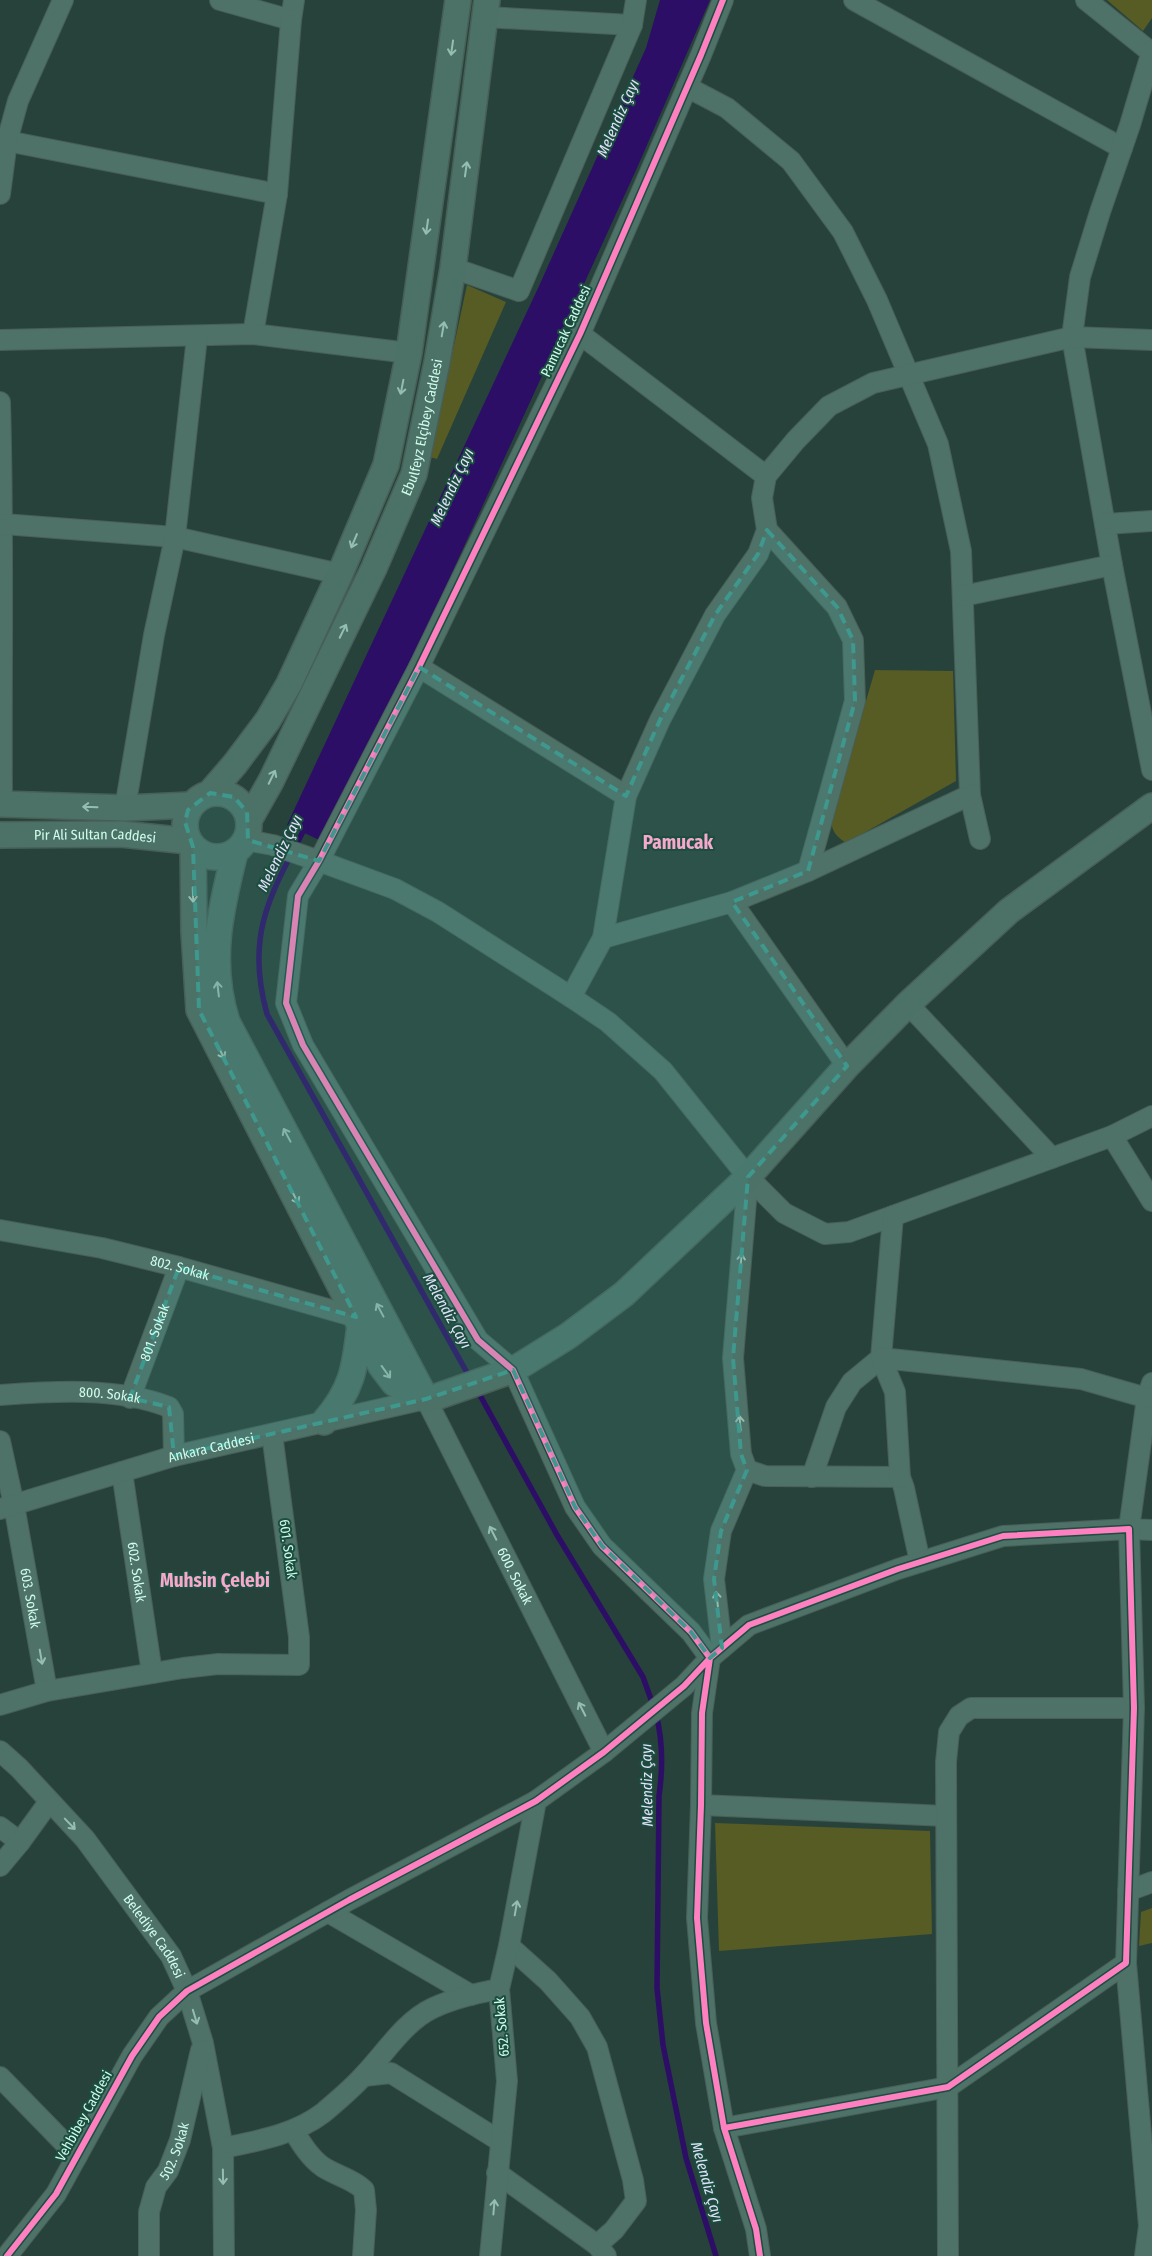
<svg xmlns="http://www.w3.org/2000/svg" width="1152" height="2256" viewBox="0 0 1152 2256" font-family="'Fira Sans Condensed',sans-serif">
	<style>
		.green { fill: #575b24 }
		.water { fill: #2d0e66 }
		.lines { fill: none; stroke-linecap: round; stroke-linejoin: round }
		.stream { stroke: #2d0e66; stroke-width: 5.5 }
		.minor-casing { stroke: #475f57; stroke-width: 22 }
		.major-casing { stroke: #475f57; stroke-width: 28 }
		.minor { stroke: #4e7168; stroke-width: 20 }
		.major { stroke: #4c7267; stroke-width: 25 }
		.cycleway-casing { stroke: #1b4e3f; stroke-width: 9 }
		.cycleway { stroke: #ff80c0; stroke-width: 6 }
		.oneway { stroke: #94beb0 }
		.oneway2 { stroke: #95bdb0 }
		.marked { fill: #3f988d; fill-opacity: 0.2; stroke: #3f988d; stroke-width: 4; stroke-dasharray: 10 6; stroke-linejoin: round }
		.labels { text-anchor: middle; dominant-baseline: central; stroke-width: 4; stroke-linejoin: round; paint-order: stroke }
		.street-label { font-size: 14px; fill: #cffceb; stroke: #1b4e3f }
		.water-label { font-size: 15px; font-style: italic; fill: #e3e1fb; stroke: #1b4e3f }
		.district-label { font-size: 19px; font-weight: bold; fill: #f6a9cd; stroke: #1b4e3f }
	</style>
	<rect width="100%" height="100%" fill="#27423a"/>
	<path class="green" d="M1107,0H1152V18L1143,31Z
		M467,285L506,302L437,459L426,456L447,378Z
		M875,670L953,671L956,781L846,843C837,837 832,832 831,821Z
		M715,1823L930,1831L932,1934L719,1951Z
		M1152,1908V1943L1139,1946L1141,1912Z"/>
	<path class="water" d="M660,0H710L637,168L328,844L287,825L539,286L646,48Z"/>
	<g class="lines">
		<path class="stream" d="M306,826C270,895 245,935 267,1014L470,1378
			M476,1388L557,1535L643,1677L653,1705
			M656,1714C663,1741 663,1768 659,1796L657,1988L663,2045L686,2158L716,2256"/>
		<defs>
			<g id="minor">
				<path d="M220,0L291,20L294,0"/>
				<path d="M723,0L701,55L580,334L419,667L319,861L298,896L286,1003L303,1045L478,1340L513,1370L575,1507L602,1546L691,1632L710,1658L702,1713L701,1805L697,1918L706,2023L724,2128L756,2229L760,2256"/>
				<path d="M854,0L1122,148"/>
				<path d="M1086,0L1152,53"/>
				<path d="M485,17L632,25"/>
				<path d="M1152,51L1130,125L1100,212L1080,277L1072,337L1112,565L1152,770"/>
				<path d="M687,87L727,108L791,161L843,232L877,300L938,444L961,551L970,795L980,839"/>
				<path d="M7,141L277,194"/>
				<path d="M0,194L7,141L18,101L63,0"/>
				<path d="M453,268L519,291L632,25L636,0"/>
				<path d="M253,334L277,194L291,20"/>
				<path d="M580,334L766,476"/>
				<path d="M0,340L253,334L409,353"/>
				<path d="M0,402C4,536 1,670 2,804"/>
				<path d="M3,524L175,537L340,574"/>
				<path d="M1105,524L1152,521"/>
				<path d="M767,530L837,607L853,640L855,701L808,871"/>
				<path d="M963,596L1112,565"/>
				<path d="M419,667L626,796"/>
				<path d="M125,808L154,635L175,537L197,337"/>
				<path d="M246,840L273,845L319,861L395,889L438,912L571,997L608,1022L663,1071L748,1177L784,1213L825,1234L849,1232L1112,1136"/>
				<path d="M732,902L847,1066"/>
				<path d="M603,938L732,902L808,871L970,795"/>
				<path d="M571,997L603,938L626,796L660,720L715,615L758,554L767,530L762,498L766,476L796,440L829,406L873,383L1072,337L1152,340"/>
				<path d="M908,1004L1052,1158"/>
				<path d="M1152,1116L1112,1136L1152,1201"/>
				<path id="s1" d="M0,1230L102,1248L179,1267L356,1317"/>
				<path d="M1152,1383L1147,1398L1129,1529L1152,1530"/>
				<path id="s2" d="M0,1395C55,1391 117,1387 169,1407L173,1414L174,1456"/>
				<path id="s3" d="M130,1398L179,1267"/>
				<path id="s4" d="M426,1399L604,1752"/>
				<path id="s5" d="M0,1441L14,1505L47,1691"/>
				<path d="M747,1470L765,1476L900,1477L904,1488L920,1562"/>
				<path id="s6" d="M122,1472L152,1673"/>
				<path d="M812,1477L836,1407L852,1382L881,1358L893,1216"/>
				<path d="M900,1477L895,1392L881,1358L1081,1379L1147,1398"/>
				<path id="s7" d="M0,1509L174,1456L434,1397"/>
				<path d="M722,1648L714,1579L721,1531L747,1470L741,1454L733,1358L748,1177"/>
				<path d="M0,1705L47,1691L183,1668L218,1664L299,1665V1637L272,1434"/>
				<path id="s8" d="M0,1751L19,1768L85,1839L171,1956L187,1991L203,2043L223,2148L224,2256"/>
				<path d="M701,1805L946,1816"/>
				<path d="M0,1827L20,1842"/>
				<path d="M0,1866L20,1842L49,1802"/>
				<path d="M1128,1891L1152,1882"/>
				<path d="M328,1912L471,1995"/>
				<path d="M509,1946L548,1981L580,2017L597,2047L633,2180L636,2201L614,2230L597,2245"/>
				<path d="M1126,1963L1149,2226L1145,2256"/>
				<path d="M364,2076L391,2073L500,2141"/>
				<path d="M0,2077L77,2156"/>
				<path d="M293,2130C301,2143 310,2158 323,2167C337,2176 353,2179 364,2190L366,2210L363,2256"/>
				<path d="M223,2148C257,2141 294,2135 323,2113C337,2101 353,2088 365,2074C386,2052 405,2021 433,2008C454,1998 477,1993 499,1989"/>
				<path d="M497,2173L597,2245L606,2256"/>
				<path d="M7,2256L56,2194L132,2056L159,2017L187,1991L349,1900L536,1801L604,1752L684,1686L710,1658L749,1625L898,1569L1003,1536L1129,1529L1134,1708L1126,1963L948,2087L724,2128"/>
				<path id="s9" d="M149,2256V2212L156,2187L168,2171L180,2140L201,2050"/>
				<path d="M490,2256L507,2081L499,1989L509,1946L536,1801"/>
				<path d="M948,2256L946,1762L949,1732L959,1716L971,1708H1134"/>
			</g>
			<g id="major">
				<circle cx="217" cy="825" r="32"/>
				<path d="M210,793L235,764L268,720L289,684L340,574L386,465L409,353L458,0"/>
				<path d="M0,804L125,808L191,805"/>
				<path id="s10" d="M249,820L271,781L374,568L414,474L437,362L453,268L487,0"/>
				<path id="s11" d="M0,835L121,834L188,841"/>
				<path d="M193,847L194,932L199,1010L381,1366L394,1383L426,1399"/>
				<path d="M235,852C220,911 208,963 227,1022L426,1399"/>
				<path d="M436,1397L513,1370L568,1336L624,1294L748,1177L847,1066L908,1004L1009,911L1152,806"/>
				<path d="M324,1422C353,1389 355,1367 360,1325"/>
			</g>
		</defs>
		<use href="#minor" class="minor-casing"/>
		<use href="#major" class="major-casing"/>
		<use href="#minor" class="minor"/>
		<use href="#major" class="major"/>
		<defs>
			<path id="cycleway" d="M723,0L701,55L580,334L419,667L319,861L298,896L286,1003L303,1045L478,1340L513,1370L575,1507L602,1546L691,1632L710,1658L702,1713L701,1805L697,1918L706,2023L724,2128L756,2229L760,2256
				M7,2256L56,2194L132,2056L159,2017L187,1991L349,1900L536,1801L604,1752L684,1686L710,1658L749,1625L898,1569L1003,1536L1129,1529L1134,1708L1126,1963L948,2087L724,2128"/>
		</defs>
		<use href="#cycleway" class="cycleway-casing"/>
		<use href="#cycleway" class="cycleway"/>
	</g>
	<defs><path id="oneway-shaft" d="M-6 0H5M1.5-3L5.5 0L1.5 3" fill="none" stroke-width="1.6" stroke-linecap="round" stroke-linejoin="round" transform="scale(1.25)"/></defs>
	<g class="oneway">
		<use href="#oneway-shaft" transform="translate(452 48) rotate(98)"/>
		<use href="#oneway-shaft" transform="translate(466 169) rotate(-82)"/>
		<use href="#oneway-shaft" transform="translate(427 227) rotate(98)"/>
		<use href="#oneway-shaft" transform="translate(443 329) rotate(-80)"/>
		<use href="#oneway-shaft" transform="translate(402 387) rotate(101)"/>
		<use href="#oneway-shaft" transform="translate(354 541) rotate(113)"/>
		<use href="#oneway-shaft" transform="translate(343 631) rotate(-64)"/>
		<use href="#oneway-shaft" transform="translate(272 777) rotate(-64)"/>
		<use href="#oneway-shaft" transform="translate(90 807) rotate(-178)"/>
		<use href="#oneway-shaft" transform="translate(193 895) rotate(88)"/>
		<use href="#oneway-shaft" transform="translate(218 989) rotate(-97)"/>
		<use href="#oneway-shaft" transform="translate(221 1052) rotate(63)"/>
		<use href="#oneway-shaft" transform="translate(287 1135) rotate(-118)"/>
		<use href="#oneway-shaft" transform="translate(295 1197) rotate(63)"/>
		<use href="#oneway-shaft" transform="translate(380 1310) rotate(-118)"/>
		<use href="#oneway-shaft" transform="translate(386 1372) rotate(54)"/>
	</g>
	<g class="oneway2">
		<use href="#oneway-shaft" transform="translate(741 1261) rotate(-85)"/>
		<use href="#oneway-shaft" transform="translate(740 1423) rotate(-95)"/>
		<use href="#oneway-shaft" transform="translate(493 1533) rotate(-117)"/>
		<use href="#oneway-shaft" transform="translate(717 1599) rotate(-97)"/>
		<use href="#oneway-shaft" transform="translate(41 1657) rotate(80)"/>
		<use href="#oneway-shaft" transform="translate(582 1709) rotate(-117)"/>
		<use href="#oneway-shaft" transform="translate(70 1824) rotate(46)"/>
		<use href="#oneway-shaft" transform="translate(516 1908) rotate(-80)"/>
		<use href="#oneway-shaft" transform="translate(195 2017) rotate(73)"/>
		<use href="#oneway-shaft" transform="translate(223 2177) rotate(89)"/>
		<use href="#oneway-shaft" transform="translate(494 2207) rotate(-85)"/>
	</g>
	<path class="marked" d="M767,530L837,607L853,640L855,701L808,871L732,902L847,1066L748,1177L733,1358L741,1454L747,1470L721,1531L714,1579L722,1648L710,1658L691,1632L602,1546L575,1507L513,1370L426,1399L174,1456L169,1407L130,1398L179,1267L356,1317L199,1010L193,847L185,822L188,810L210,793L234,797L247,812L248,840L319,861L419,667L626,796L660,720L715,615L758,554Z"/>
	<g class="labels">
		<g class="street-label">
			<text transform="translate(566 331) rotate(-65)">Pamucak Caddesi</text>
			<text stroke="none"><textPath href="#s10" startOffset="431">Ebulfeyz Elçibey Caddesi</textPath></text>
			<text stroke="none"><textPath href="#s11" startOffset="95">Pir Ali Sultan Caddesi</textPath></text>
			<text stroke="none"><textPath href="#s1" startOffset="184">802. Sokak</textPath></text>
			<text stroke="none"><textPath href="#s3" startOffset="70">801. Sokak</textPath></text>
			<text stroke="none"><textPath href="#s2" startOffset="110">800. Sokak</textPath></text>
			<text stroke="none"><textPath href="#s7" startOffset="220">Ankara Caddesi</textPath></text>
			<text transform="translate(288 1549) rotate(82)">601. Sokak</text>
			<text stroke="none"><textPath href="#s6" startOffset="101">602. Sokak</textPath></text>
			<text stroke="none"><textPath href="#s4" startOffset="198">600. Sokak</textPath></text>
			<text stroke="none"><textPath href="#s5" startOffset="160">603. Sokak</textPath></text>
			<text stroke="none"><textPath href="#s8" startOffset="242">Belediye Caddesi</textPath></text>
			<text transform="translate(502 2027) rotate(-95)">652. Sokak</text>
			<text transform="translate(84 2116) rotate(-61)">Vehbibey Caddesi</text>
			<text stroke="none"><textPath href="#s9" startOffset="111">502. Sokak</textPath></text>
		</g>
		<g class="water-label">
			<text transform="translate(618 118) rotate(-66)">Melendiz Çayı</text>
			<text transform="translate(452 487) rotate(-65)">Melendiz Çayı</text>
			<text transform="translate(280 853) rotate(-64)">Melendiz Çayı</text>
			<text transform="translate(447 1311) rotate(61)">Melendiz Çayı</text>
			<text transform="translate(647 1785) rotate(-91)">Melendiz Çayı</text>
			<text transform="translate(707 2182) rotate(74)">Melendiz Çayı</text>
		</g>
		<g class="district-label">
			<text x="678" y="842">Pamucak</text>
			<text x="215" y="1580">Muhsin Çelebi</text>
		</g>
	</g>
</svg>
